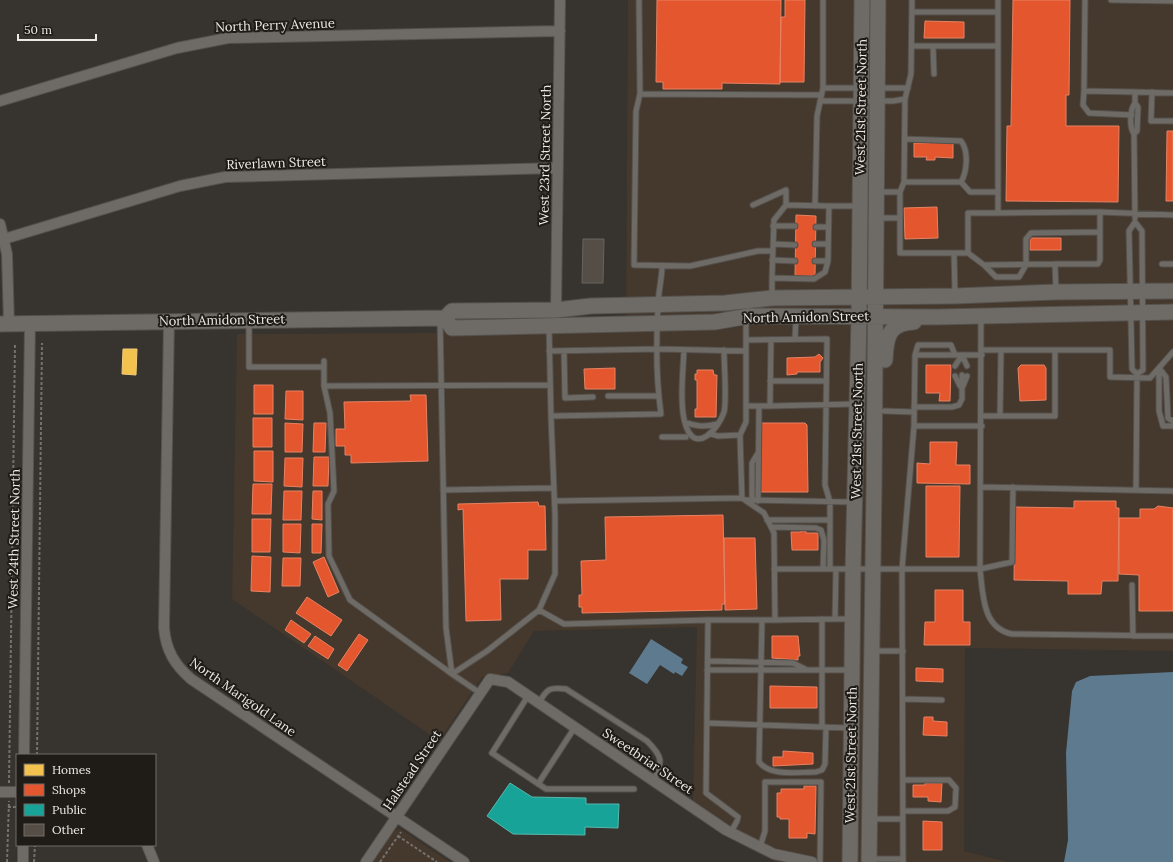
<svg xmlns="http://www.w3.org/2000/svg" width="1173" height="862" viewBox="0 0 1173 862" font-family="Lora,serif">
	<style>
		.built { fill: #45382c }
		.water { fill: #5e7a8f }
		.homes { fill: #f2c14e; stroke: #f0cd7a }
		.shops { fill: #e4572e; stroke: #e78264 }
		.public { fill: #17a398; stroke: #57b8ae }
		.building { fill: #544e46; stroke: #686461 }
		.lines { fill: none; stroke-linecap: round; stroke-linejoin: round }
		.service-casing { stroke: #54504c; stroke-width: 7 }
		.minor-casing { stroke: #54504c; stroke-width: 12 }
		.secondary-casing { stroke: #54504c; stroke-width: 17 }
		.path { stroke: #74716e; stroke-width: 2; stroke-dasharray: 3 2; stroke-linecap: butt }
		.service { stroke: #6e6b67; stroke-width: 5 }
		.minor { stroke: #6e6b67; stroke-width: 10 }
		.secondary { stroke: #6e6b67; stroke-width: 15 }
		.labels { text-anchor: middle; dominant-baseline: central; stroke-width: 4; stroke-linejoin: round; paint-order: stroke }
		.street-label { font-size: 13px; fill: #ede8e2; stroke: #1f1b17 }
	</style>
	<rect width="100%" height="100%" fill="#37332e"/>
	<path class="built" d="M628,0H1173V651L965,648L964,851L1007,862H774L778,849L742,834L693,801L697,627L534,631L508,673L482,677L439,741L232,599L237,334L626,332Z
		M398,829L402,830L450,862H373L393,831Z"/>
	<path class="water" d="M651,639L683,659L681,663L688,667L682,676L675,672L674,674L660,665L647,684L629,673Z
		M1173,672V862H1064L1068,840L1066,753L1072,691L1076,682L1090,676Z"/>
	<path class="homes" d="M123,349H137L136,375L122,374Z"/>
	<path class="shops" d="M657,0H781L780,84L722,83V89H663V82H656Z
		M785,0H805L804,82H780L781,17H785Z
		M1013,0H1070L1069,95H1066V126H1119L1118,202L1006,201L1007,126H1011Z
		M925,21L964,22V38H924Z
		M1167,131H1173V201H1166Z
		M930,141L953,143V158L935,157V160H926L927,157H914V143H929Z
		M937,207L938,238L905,239L904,208Z
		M796,215L816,216L815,276H795Z
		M1030,238H1061V250H1030Z
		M819,354L823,358L820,362V372H797V374L787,375V358L815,357Z
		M926,365H951L950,401H939L940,393H926Z
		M1021,365H1044L1046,368V400L1020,401L1018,368Z
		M615,368V389H585L584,369Z
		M697,370H713L714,375H717L716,417H695V409H697V380H695V374H697Z
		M254,385H273V414H254Z
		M286,391H303V420L285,419Z
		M410,395H426L428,461L351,463V455H345V446H336V429H345L344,402L411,401Z
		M253,418H272V447H253Z
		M285,423L303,424L302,452H285Z
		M314,423H326L325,452H313Z
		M761,423H805L807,425L808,492H761Z
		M930,442H957L956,465H970V484L917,483V463L930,464Z
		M254,451H273V482L254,481Z
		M314,457H329L328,486H313Z
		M285,458H303L302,487L284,486Z
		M253,484H272L271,514H252Z
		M926,486H960L959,557H926Z
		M284,491H302L301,520H283Z
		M313,491H322V520L312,519Z
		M1074,501H1116V508H1119L1118,581H1102L1101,594H1068V581L1014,580L1015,507L1074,508Z
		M538,502L539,506H545L546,550H528V579H500L501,620L466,621L463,509L458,510V504Z
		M1158,506L1173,508V611H1139V575L1119,574V518H1140V509H1154Z
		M723,515L725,604H722V610L582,613V607H579V595H582L581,561L606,560L605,517Z
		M252,519H271L270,552H252Z
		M283,524H301L300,553L283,552Z
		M312,524H322L321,553H312Z
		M801,531H806V533H818V550H792L791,532H801Z
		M724,538H755L757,609L725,610Z
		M252,556L271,557L270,592L251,591Z
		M324,557L339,592L328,597L313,562Z
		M283,558H301L300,586H282Z
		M935,590H963V622H970V645H924L925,622H935Z
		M307,597L342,620L331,636L296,613Z
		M291,620L311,634L304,643L285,630Z
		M359,634L368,640L347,671L338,665Z
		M315,636L334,649L328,659L308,646Z
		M772,636H798L800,656H798V660L772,658Z
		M916,668L943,669V682L916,681Z
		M770,686L817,687V708H770Z
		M924,717H933V721L947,722V736L923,735Z
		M783,751L813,753V764L773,766V757H783Z
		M925,783H942L941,802L928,801V797H913V785H925Z
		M804,786H816L815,834L807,833V838H789V819H780V817H777V793H781V789H804Z
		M923,821L942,822V850H923Z"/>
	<path class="public" d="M510,783L532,797L586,798V804H619L618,828L585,827V835L513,834L487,816Z"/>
	<path class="building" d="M583,239H604L603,283H582Z"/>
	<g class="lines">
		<defs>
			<path id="service" d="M639,0L640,94L636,111L634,265L690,266L758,251H772
				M998,0V213L1100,212L1173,215
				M1085,0L1084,91L1135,92
				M1111,0L1173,1
				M912,12H998
				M912,46H998
				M933,46L934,74
				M823,88H860
				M880,88H908
				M1084,91L1083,105L1089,113L1132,115
				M1152,92L1151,121H1173
				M640,94L821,95
				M820,101H893L905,99
				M1134,134L1137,131L1138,107L1135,103V92L1173,93
				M905,139L961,141C969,151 967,172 961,182
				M904,182L905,99L911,74L912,0
				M878,192H900L904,182H961L970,192H998
				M753,205L786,190V205
				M815,206L817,116L823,88V0
				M878,218H900V192
				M900,218V253H954
				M1135,218L1134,134C1129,127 1130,109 1135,103
				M773,226H795
				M816,227H828
				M773,244L795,245
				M815,244H828
				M968,253L984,265L1055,264
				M772,260L795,261
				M815,261H828
				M1162,264H1173
				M984,265L996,277H1019L1026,265V239L1031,233L1100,232
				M772,278L774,220L786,205L829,206
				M1056,291L1055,264H1098L1100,260V212
				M955,295L954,253H968V213H998
				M772,297V278L814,279L825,272L828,261L829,206H858
				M440,319L446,628L452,674L480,693
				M249,322V367H324
				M549,326L551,416L661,414C656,379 656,341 658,306C658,293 662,279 662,266
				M795,339L796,318
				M746,340L827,339L825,485L830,502V569
				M684,350C683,371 679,408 686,426C696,455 719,428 724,412C727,401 724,363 724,350
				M982,350H1055
				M549,351L658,349L746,351
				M564,351L565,398L593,397
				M915,355L918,345H951L955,355
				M962,355L967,366
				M324,361V386L550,385
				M955,366L962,355
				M1159,368V411L1163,426H1173
				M1159,368L1166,377L1168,418L1173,421
				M955,376L960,386
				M770,381H826
				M324,386L330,413L334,491L328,504L329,556L350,600L452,674L487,651L539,610L555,574V515L551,416
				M963,386L967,376
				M608,396H658
				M746,406H770L771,340
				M770,406L855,404
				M914,407H952L959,405L962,399V375
				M884,411L914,412
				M982,416H1055V350H1110V377L1150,378L1173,352
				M1000,416L1001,350
				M685,422C696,427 705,427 717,424
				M914,426L915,355H982
				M711,434L718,436L740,435
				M662,437H686
				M981,487L1173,491
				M1013,487L1012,562L980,569C983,594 982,628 1012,634L1173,636
				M443,490L554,488
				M1136,490L1137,374L1132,369L1129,231L1135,222L1142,231L1143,370L1137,374
				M746,500L852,502
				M752,500V463L758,453
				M555,501L742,498
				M758,501L759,406
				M767,520H830
				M771,527L816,528L821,530L824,540L823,569
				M774,569H980L981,317
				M1132,585L1133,636
				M539,610L564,624L708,620
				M822,619V727
				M835,619H850
				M762,620L759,762C771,777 798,772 816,772L822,770L825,764L826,727
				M775,620L835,619L836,569
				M873,651H903
				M708,661L793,663L805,669
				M707,670H851
				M528,696L492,753L546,789H634
				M903,699L942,700
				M539,703C547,688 550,687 566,689L647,741C662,756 664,761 653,781
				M707,723L850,728
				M903,780H949L956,788L955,807L948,811H903
				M538,784L575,727
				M870,819H903
				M731,832L737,821L738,817L706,793L708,620H775L774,533L764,513L742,498L740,435L746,422V318
				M760,847L765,831V782H821L820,862
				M870,859H903V862
				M903,859L902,569L914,426H982"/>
			<path id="minor" d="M0,101L177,48L228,38L560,31
				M0,224L7,254L9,324
				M4,239L180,186L225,177L558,168
				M556,310L560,0
				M169,320L164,628C166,651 175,665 191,679L464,862
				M24,755L30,323
				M0,792H17
				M23,845V862
				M147,845L154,862
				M366,862L490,679L508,682L726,830L774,854L812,862"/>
			<path id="secondary" d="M445,318L452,328L715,322L749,316L937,317L1173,312
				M0,324L445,318L452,311L556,310L591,306L725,303L772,298L955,296L1056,292L1173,291
				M885,360C886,338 888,323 914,322
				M850,862L853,569L859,317L862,0
				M869,862L874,487L878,0"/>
		</defs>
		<use href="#service" class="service-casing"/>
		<use href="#minor" class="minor-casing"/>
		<use href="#secondary" class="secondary-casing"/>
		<path class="path" d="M37,755L42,343
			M9,783L15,343
			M8,807H17
			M398,836L437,862
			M7,862L9,801
			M34,862L35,845
			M380,862L401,832"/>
		<use href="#service" class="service"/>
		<use href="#minor" class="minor"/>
		<use href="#secondary" class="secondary"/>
	</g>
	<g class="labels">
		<g class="street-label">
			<text transform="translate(275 25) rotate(-2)">North Perry Avenue</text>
			<text transform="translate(861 107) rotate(-89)">West 21st Street North</text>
			<text transform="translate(545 155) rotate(-89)">West 23rd Street North</text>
			<text transform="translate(276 163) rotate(-2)">Riverlawn Street</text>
			<text transform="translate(806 317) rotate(-1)">North Amidon Street</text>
			<text transform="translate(222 320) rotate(-1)">North Amidon Street</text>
			<text transform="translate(857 431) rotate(-89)">West 21st Street North</text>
			<text transform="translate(14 539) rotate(-89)">West 24th Street North</text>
			<text transform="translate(243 697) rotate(35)">North Marigold Lane</text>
			<text transform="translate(851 755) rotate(-89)">West 21st Street North</text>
			<text transform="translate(648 761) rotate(34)">Sweetbriar Street</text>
			<text transform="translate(412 770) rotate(-56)">Halstead Street</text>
		</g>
	</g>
	<rect x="16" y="754" width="140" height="92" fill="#1f1b17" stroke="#716d68"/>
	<rect x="24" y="764" width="20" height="12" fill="#f2c14e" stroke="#716d68"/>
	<text x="52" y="774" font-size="12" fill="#ede8e2">Homes</text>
	<rect x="24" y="784" width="20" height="12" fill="#e4572e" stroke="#716d68"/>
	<text x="52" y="794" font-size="12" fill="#ede8e2">Shops</text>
	<rect x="24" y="804" width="20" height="12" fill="#17a398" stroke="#716d68"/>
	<text x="52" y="814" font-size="12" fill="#ede8e2">Public</text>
	<rect x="24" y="824" width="20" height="12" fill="#544e46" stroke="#716d68"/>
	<text x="52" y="834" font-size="12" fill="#ede8e2">Other</text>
	<path d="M18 34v6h78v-6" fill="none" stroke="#ede8e2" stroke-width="2"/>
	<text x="24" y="34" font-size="12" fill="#ede8e2" stroke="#1f1b17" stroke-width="3" paint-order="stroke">50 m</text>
</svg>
